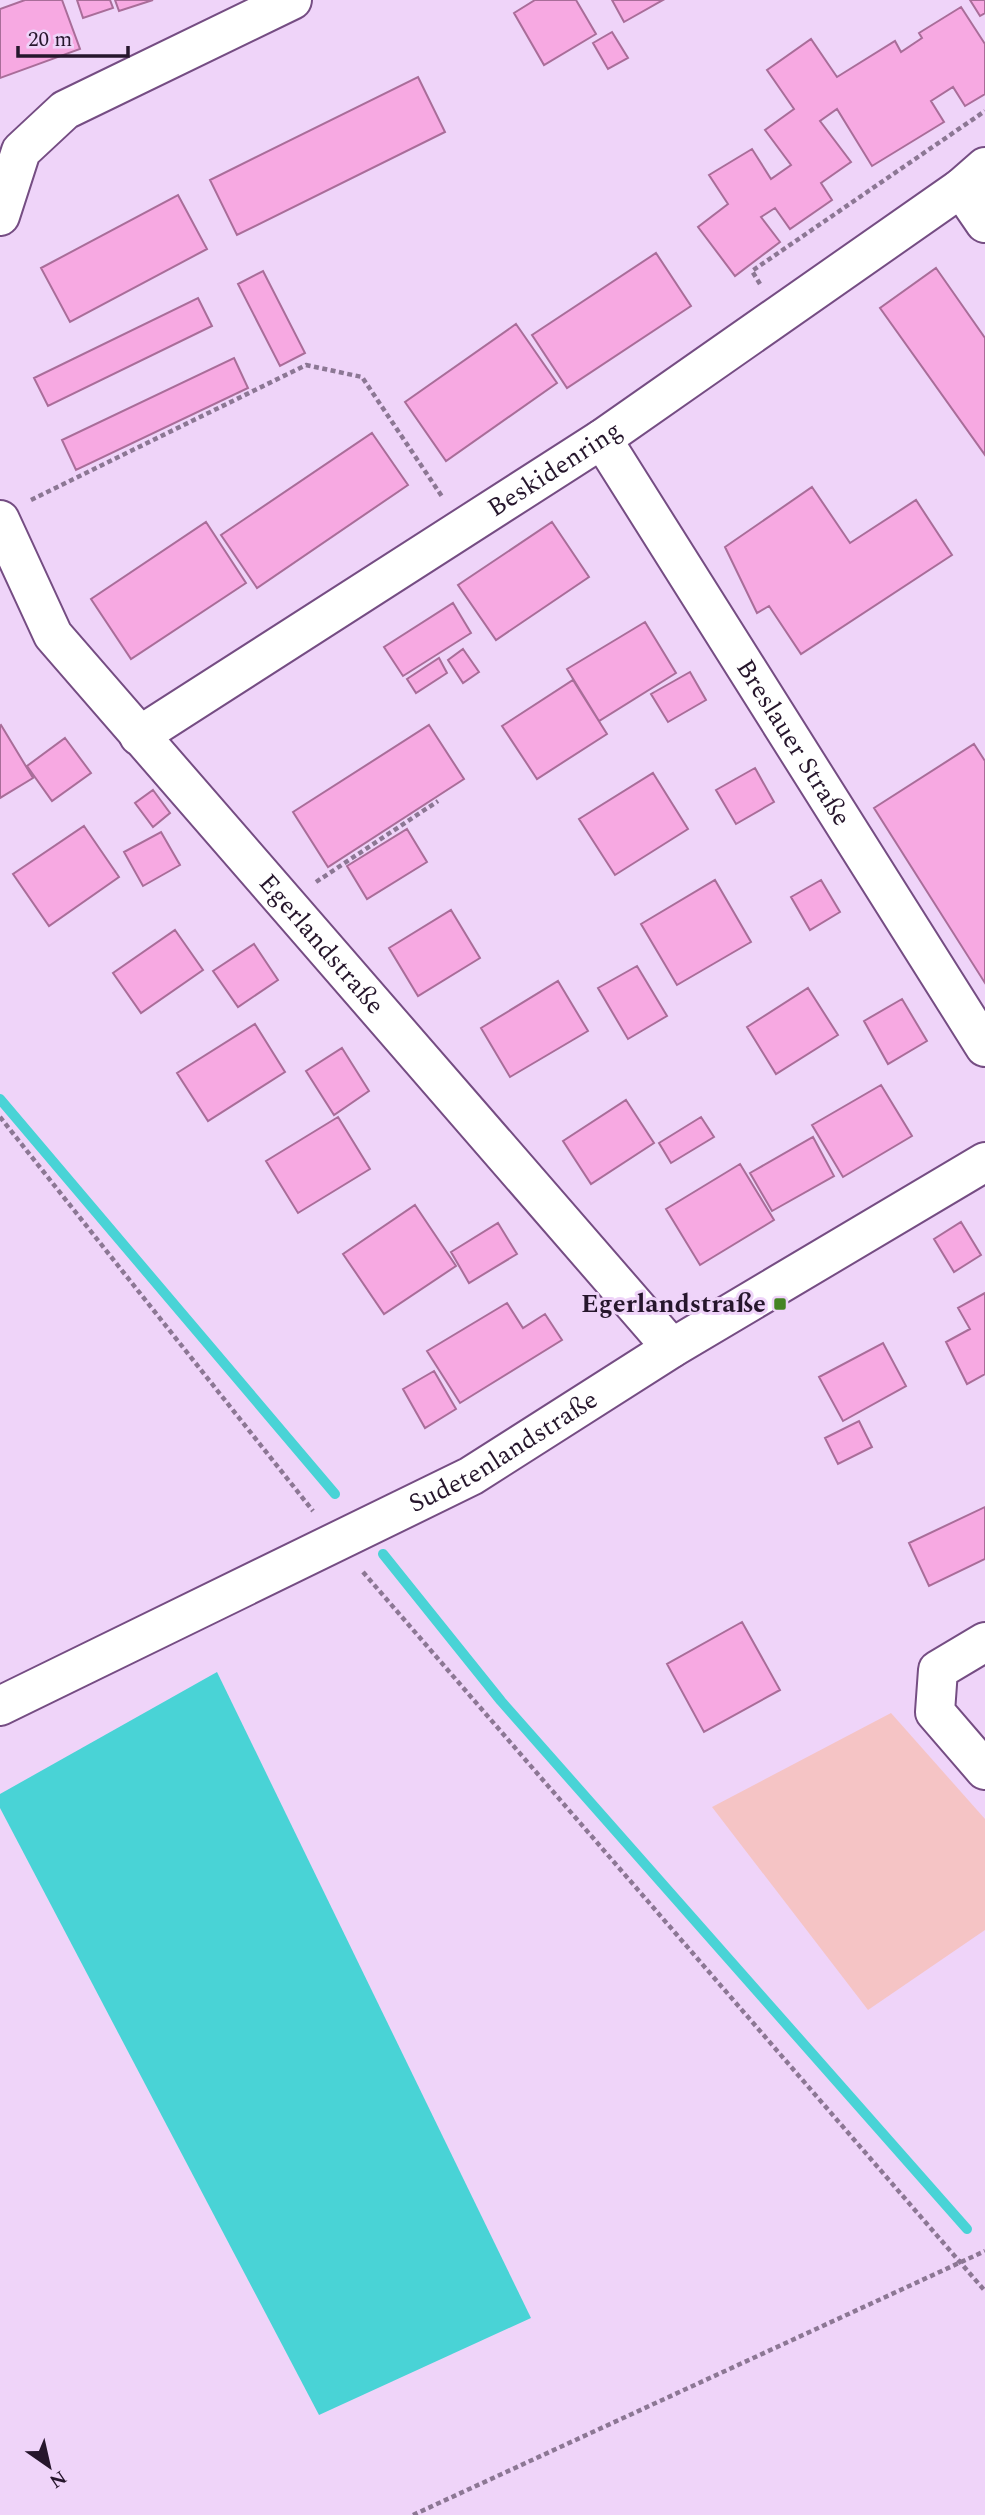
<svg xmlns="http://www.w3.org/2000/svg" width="985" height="2515" viewBox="0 0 985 2515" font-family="Spectral,serif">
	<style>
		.green { fill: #f5c4c5 }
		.water { fill: #49d3d6 }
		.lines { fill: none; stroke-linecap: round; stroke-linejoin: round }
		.stream { stroke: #49d3d6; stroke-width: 10 }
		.building { fill: #f7a9e2; stroke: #a96d99; stroke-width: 2 }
		.minor-casing { stroke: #754d83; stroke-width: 42 }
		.tertiary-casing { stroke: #754d83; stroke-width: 42 }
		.path { stroke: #8c7794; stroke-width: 4.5; stroke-dasharray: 5 3.5; stroke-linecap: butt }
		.minor { stroke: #fff; stroke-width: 38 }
		.tertiary { stroke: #fff; stroke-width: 38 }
		.poi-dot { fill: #458424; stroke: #efd4f9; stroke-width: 2.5 }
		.labels { text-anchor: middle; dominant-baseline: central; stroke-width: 6; stroke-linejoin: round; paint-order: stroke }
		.street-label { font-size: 26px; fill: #26162c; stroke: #efd4f9 }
		.poi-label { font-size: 26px; font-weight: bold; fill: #26162c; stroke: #efd4f9; text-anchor: end }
	</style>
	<rect width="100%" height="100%" fill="#efd4f9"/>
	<path class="green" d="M891,1713L985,1819V1930L868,2010L712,1807Z"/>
	<path class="water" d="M217,1672L531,2318L319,2415L0,1808V1794Z"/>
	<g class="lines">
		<path class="stream" d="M0,1099L335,1494
			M383,1554L501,1701L967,2229"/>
	</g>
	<path class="building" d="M25,0H62L80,49L0,78V9Z
		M77,0H110L113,8L83,18Z
		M115,0H153L119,11Z
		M535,0H576L596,34L544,65L514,13Z
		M612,0H663L624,22Z
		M970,0H985V13L980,16Z
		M961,7L985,44V94L965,106L953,87L931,101L944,122L872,166L837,109L820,121L851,162L821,183L832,200L790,229L775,208L761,217L780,242L735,276L698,227L728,204L709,175L752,149L771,179L791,165L765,130L794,109L767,70L811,39L837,77L895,41L901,52L922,38L919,33Z
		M612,32L628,58L608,69L593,43Z
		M418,77L445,132L237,235L210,180Z
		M178,195L207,249L70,322L41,268Z
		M656,253L691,306L567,388L532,335Z
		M936,268L985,338V455L880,308Z
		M263,271L305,353L280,366L238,284Z
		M198,298L212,326L48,406L34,378Z
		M516,324L557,383L446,461L405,402Z
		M234,358L248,388L76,470L62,440Z
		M372,433L408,485L257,588L221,535Z
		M812,487L850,543L916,500L952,555L801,654L769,606L757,613L725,547Z
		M206,522L246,583L131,659L91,599Z
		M552,522L589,577L496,640L458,585Z
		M453,603L471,633L403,676L384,647Z
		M645,622L676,673L599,721L567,669Z
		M463,649L479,672L463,683L448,660Z
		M439,658L447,673L416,693L407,679Z
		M690,672L706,700L668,722L651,694Z
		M573,680L607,734L537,779L502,726Z
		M1,725L33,778L0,798V726Z
		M429,725L464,779L328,867L293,812Z
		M65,738L91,773L52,801L27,766Z
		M974,744L985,761V983L874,808Z
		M755,768L774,802L736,824L716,790Z
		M653,773L688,829L615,875L579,819Z
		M153,790L170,813L153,827L135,803Z
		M84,826L119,877L49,926L13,874Z
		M407,829L427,862L367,899L347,866Z
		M161,832L180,865L143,886L124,852Z
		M715,880L751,942L677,985L641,924Z
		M821,880L840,912L810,930L791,897Z
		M451,910L480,958L418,996L389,948Z
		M175,930L203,970L141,1013L113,973Z
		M254,944L278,980L238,1007L213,971Z
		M637,966L667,1016L628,1039L598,988Z
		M558,981L588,1031L510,1077L481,1028Z
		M808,988L838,1035L776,1074L747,1027Z
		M902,999L927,1041L888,1064L864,1021Z
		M255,1024L285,1072L208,1121L177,1073Z
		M342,1048L369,1091L334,1115L306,1071Z
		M881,1085L912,1136L843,1177L812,1125Z
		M626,1100L654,1143L591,1184L563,1141Z
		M338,1117L370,1169L298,1213L266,1161Z
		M701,1117L714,1137L671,1163L659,1143Z
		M813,1137L834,1176L772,1211L750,1173Z
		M740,1164L774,1220L700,1265L666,1209Z
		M415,1205L456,1266L384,1314L343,1254Z
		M961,1222L981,1255L954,1272L934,1239Z
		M498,1223L517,1254L469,1283L451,1252Z
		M985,1293V1374L967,1384L946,1342L970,1329L958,1308Z
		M507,1303L523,1328L545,1314L562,1340L460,1403L427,1351Z
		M883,1343L906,1386L843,1421L819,1377Z
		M434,1371L456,1409L425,1428L403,1389Z
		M859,1421L872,1447L838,1464L825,1438Z
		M985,1507V1559L929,1586L909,1543Z
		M742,1622L780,1690L704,1732L667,1664Z"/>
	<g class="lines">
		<defs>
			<g id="minor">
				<path d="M961,188L985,223"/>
				<path d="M0,216L21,151L65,110L292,0"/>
				<path id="s1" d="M602,439L985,1047"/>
				<path id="s2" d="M0,520L53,635L672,1348"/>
				<path id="s3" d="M139,736L602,439L961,188L985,167"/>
				<path d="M985,1642L938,1670L935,1712L985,1770"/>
			</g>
			<g id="tertiary">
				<path id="s4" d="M0,1706L471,1476L672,1348L985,1162"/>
			</g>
		</defs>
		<use href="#minor" class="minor-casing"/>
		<use href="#tertiary" class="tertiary-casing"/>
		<path class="path" d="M760,284L752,271L985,111
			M31,500L306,365L362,377L443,498
			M316,882L438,801
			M0,1117L313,1511
			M363,1572L985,2291
			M413,2515L985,2251"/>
		<use href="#minor" class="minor"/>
		<use href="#tertiary" class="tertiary"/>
	</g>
	<rect class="poi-dot" x="773" y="1297" width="14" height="14" rx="3.5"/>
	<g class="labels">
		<g class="street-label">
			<text stroke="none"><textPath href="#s3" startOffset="494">Beskidenring</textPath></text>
			<text stroke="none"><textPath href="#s1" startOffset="359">Breslauer Straße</textPath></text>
			<text stroke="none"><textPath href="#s2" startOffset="536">Egerlandstraße</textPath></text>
			<text stroke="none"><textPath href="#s4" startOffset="564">Sudetenlandstraße</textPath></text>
		</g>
		<g class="poi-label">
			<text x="766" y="1304">Egerlandstraße</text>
		</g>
	</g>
	<g transform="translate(49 2466) rotate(146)" stroke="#efd4f9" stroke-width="5" paint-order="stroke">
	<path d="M0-5L12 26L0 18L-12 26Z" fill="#26162c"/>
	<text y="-10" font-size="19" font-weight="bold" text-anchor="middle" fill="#26162c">N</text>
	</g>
	<path d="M18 46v10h110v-10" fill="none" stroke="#26162c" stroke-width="3.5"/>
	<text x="28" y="46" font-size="21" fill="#26162c" stroke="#efd4f9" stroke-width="5" paint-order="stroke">20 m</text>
</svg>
